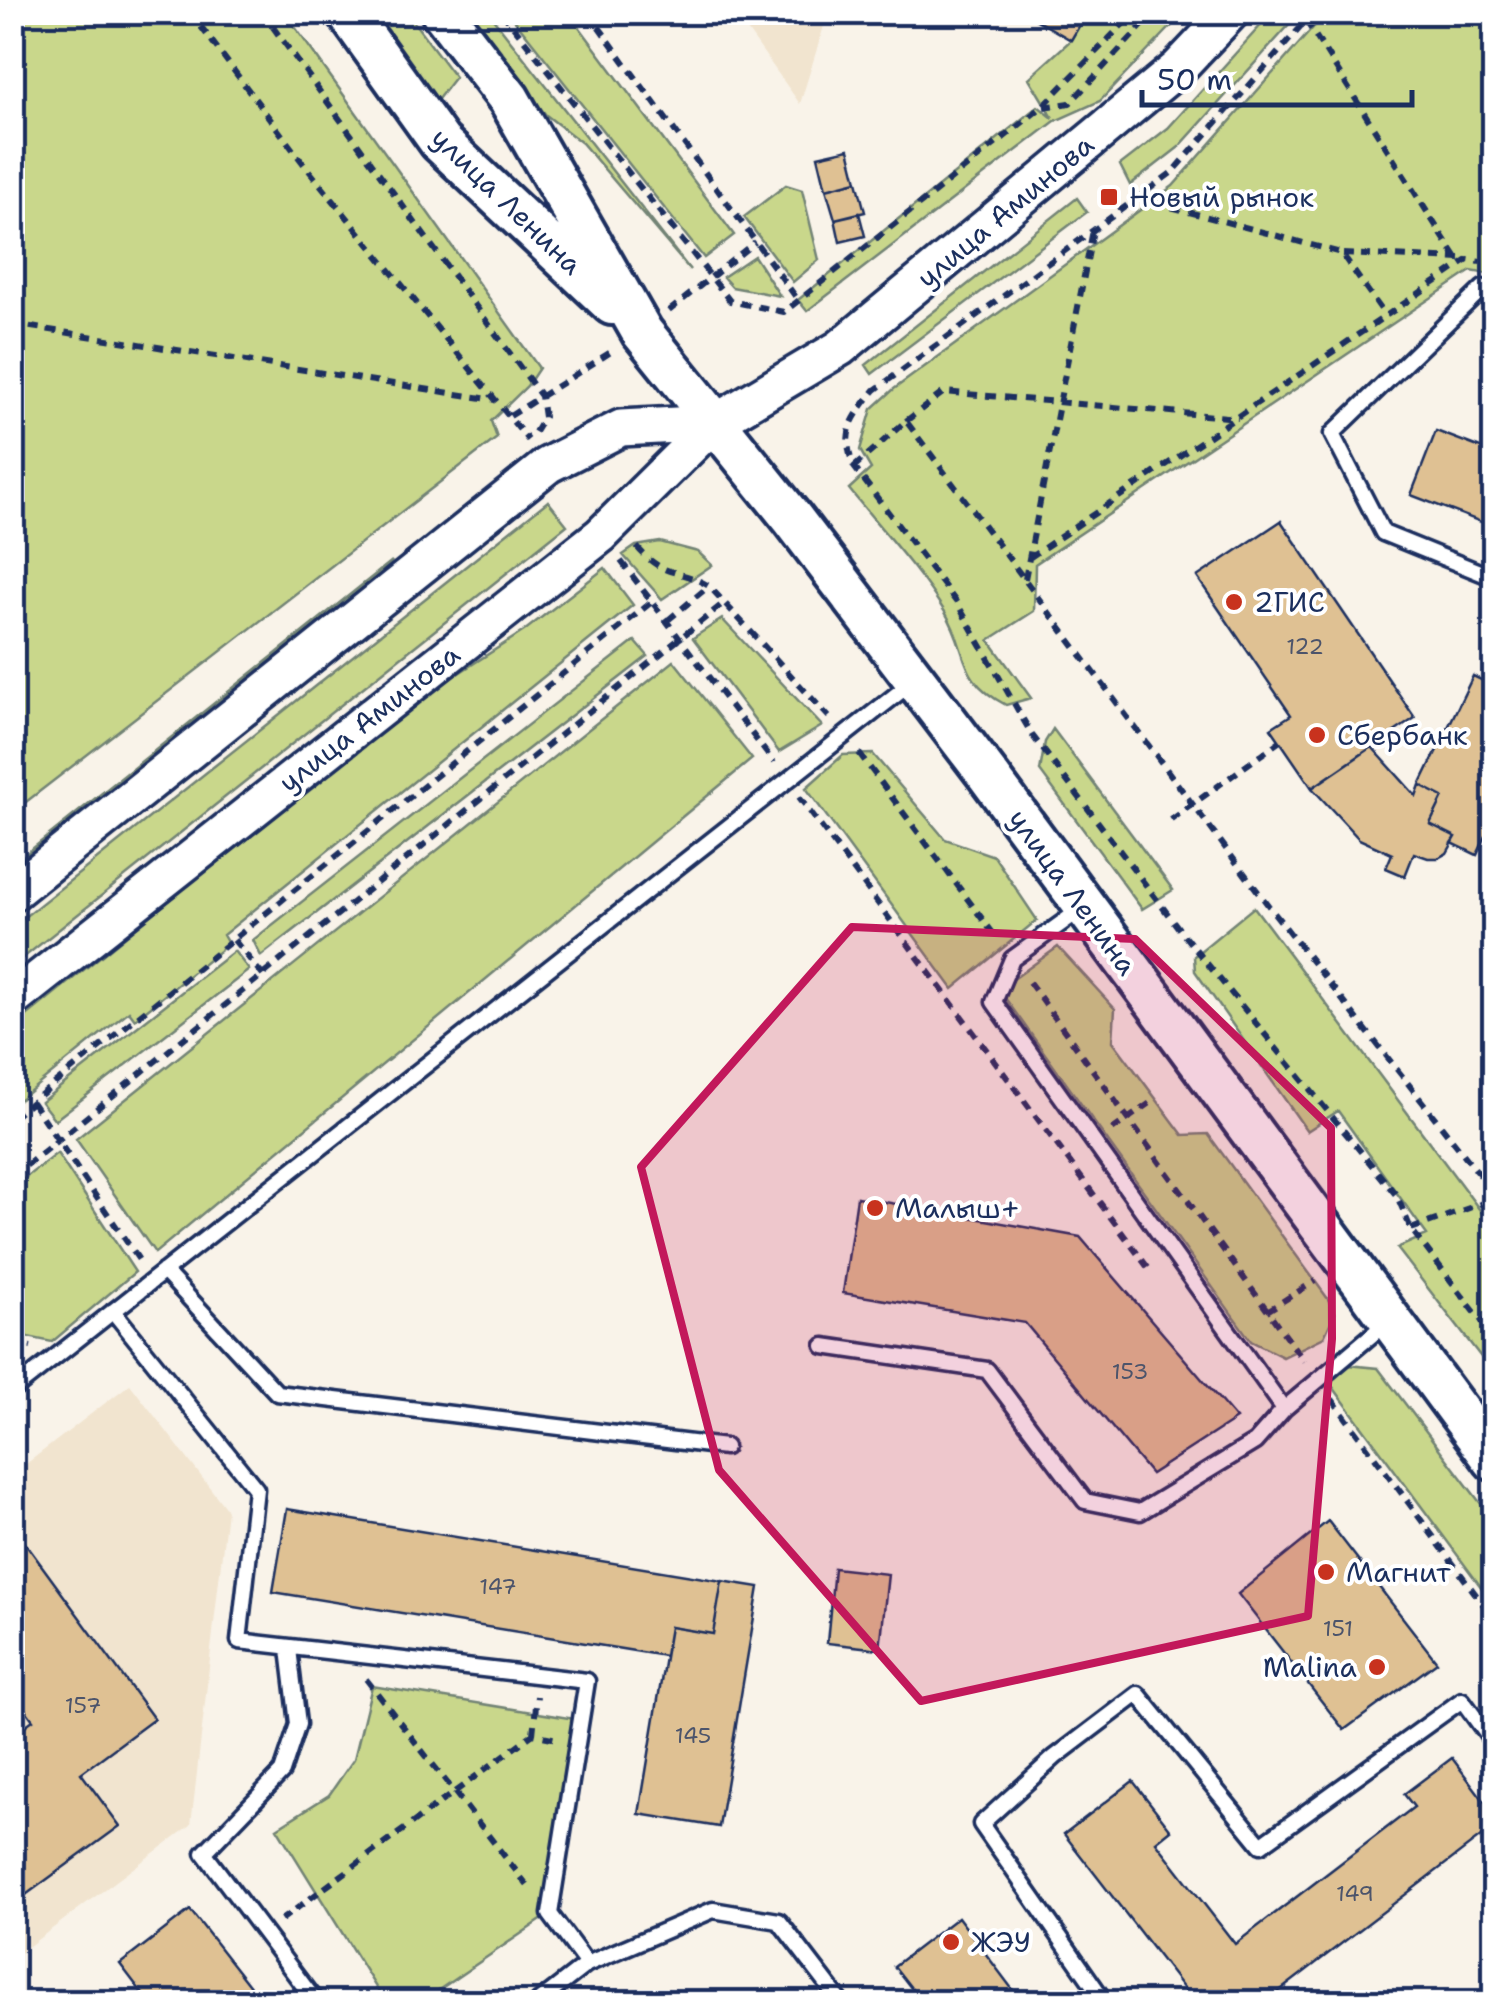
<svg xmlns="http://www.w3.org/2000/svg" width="1507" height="2015" viewBox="0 0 1507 2015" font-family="'Shantell Sans',sans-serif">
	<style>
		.built { fill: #f1e4cf }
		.green { fill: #c9d78b; stroke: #728374; stroke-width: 2.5 }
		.building { fill: #dfc193; stroke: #1b2f5e; stroke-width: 2.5 }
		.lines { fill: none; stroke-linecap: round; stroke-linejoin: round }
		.service-casing { stroke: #1b2f5e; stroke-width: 21 }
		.tertiary-casing { stroke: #1b2f5e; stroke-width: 42 }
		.secondary-casing { stroke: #1b2f5e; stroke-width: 48 }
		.path { stroke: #1b2f5e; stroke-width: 6; stroke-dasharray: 10 8; stroke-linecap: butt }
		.service { stroke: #fff; stroke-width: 14 }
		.tertiary { stroke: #fff; stroke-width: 35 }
		.secondary { stroke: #fff; stroke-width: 40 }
		.marked { fill: #c2185b; fill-opacity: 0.2; stroke: #c2185b; stroke-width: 8; stroke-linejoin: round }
		.poi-dot { fill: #c8321e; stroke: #fff; stroke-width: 4 }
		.labels { text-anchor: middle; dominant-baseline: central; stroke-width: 8; stroke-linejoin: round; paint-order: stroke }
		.number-label { font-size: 22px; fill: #4c546b }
		.poi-label { font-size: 28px; fill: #1b2f5e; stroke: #fff; text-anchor: start }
		.street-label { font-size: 28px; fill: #1b2f5e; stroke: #fff }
	</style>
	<rect width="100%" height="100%" fill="#f9f3e9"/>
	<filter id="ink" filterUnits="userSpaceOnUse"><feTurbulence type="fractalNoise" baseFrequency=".01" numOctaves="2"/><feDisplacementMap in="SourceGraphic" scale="20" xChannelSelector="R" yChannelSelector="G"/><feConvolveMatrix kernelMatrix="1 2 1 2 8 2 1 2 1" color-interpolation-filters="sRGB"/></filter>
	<g filter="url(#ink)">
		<path class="built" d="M735,13H828L800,104Z
			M130,1384L227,1510L191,1825L13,1958V1474Z"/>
		<path class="green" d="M13,12L285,13L539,368L527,386L491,421L497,438L13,812Z
			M1327,12L1494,13V275L1471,271L1035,564L1034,611L989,640L1031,698L1006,705C956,679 970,653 945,612C918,569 881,529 849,489L871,469L860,450L872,409L894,389L1173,186Z
			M368,13H407L455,77L435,103Z
			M466,13H489L690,270L582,143L546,115Z
			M509,13H569L734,235L704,258Z
			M1087,13H1184L1100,101L1055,121L807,311L798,300L1038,106L1053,118L1029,78L1071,40Z
			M1272,13H1300L1179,147L1130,185L1120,165L1168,128Z
			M786,185L802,190L819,260L793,282L744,217Z
			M1077,198L1087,212L872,374L866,365Z
			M754,256L780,296L732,287L723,277Z
			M548,501L567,525L13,966V926Z
			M660,542L698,552L712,565L662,599L623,555L636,546Z
			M392,561L365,594L13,870V864Z
			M605,568L633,605L223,935L228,944L135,1019L129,1011L13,1105V1027L420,698L524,631Z
			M722,619L822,726L779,752L693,638Z
			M635,641L648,656L261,956L253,940Z
			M674,661L752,759L155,1253L76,1139Z
			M1053,729L1173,890L1142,909L1040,771L1045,742Z
			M873,754L945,839L994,856L1037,920L953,989L806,788L843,755Z
			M1254,907L1494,1229V1374L1397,1248L1427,1235L1338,1111L1307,1131L1195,971L1194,956Z
			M1058,947L1115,1009L1113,1041L1183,1135L1208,1134L1328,1299L1335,1313L1324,1337L1283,1357L1251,1341L1005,998L1012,980Z
			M234,951L249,970L55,1120L41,1102Z
			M57,1153L135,1272L52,1342L13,1334L12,1188Z
			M1348,1365L1378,1368L1494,1521V1589L1487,1595L1330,1383Z
			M372,1686L581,1720L550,1914L421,2002H385L277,1828L329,1795L354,1759Z"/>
		<path class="building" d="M1023,12H1087L1071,40Z
			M849,149L857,181L826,189L818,156Z
			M857,181L865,212L835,219L826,189Z
			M859,213L865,236L840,242L835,219Z
			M1436,431L1494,453V527L1411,495Z
			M1281,521L1415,718L1312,788L1271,728L1291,715L1197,577Z
			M1473,676L1494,686V819L1477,855L1452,843L1456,837L1430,824L1443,797L1420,785Z
			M1372,747L1416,796L1420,785L1443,797L1430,824L1456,837L1447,853L1438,858H1428L1414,853L1405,876L1386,868L1392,854L1359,839L1312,788Z
			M857,1197L1080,1237L1236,1419L1151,1474L1025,1323L843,1293Z
			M287,1509L722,1581L713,1634L670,1627L665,1656L273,1592Z
			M1328,1521L1437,1662L1344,1730L1238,1594Z
			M12,1525L154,1719L81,1773L120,1826L12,1905V1735L33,1720L12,1691Z
			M834,1568L888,1574L880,1649L827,1643Z
			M722,1581L759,1587L719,1827L639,1814L670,1627L713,1634Z
			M1452,1758L1494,1814V1827L1265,2002H1194L1064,1834L1133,1781L1171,1830L1156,1842L1235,1944L1414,1807L1404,1794Z
			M190,1910L262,2002H149L120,1964Z
			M958,1917L1022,2002H922L894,1966Z"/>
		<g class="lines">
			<defs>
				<path id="service" d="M1494,292L1483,288L1332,434L1383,533L1494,578
					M1084,907L1012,959L994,1002L1284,1409L1386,1323
					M164,1271L277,1393L725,1447
					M113,1311L256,1489L239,1641L587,1681L550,1914L587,1964L713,1910L779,1921L841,2002
					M824,1346L987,1370L1085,1501L1140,1512L1255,1442L1284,1409
					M12,1391L911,683
					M289,1649L298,1724L282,1772L204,1853L316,2002
					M538,2002L587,1964
					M1105,2002L981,1824L1055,1757L1138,1694L1261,1845L1462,1700L1494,1744"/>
				<path id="tertiary" d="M12,893L548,465L621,428L714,423
					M12,1000L601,535L714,423L840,348L1178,68L1231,12"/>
				<path id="secondary" d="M347,12L440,142L612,304
					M442,12L509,99L642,332L792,518L987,774L1494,1460"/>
			</defs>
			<use href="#service" class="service-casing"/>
			<use href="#tertiary" class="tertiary-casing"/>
			<use href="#secondary" class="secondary-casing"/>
			<path class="path" d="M190,12L303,163L528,440
				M262,12L541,396L544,417L535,432
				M502,12L730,301L784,312L1042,107L1135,12
				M588,12L798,300
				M1314,12L1174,171L875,390C853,417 840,432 854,467L957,603L1032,735L1183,934L1397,1196L1411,1229L1494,1337
				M1306,21L1457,259
				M1044,107L1070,103L1155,12
				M1137,198L1341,253L1385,315
				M1343,254L1460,259
				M669,311L755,242
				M12,324L495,400
				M510,416L614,350
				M906,421L944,392L1238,418
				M854,467L906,421L1271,909L1494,1193
				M637,547C664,579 679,568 709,586L829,717
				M1029,558L1468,260L1481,262
				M621,561L774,763
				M1025,579L1093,230
				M668,620L709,586
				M859,753L998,940
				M799,797L1149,1269
				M1171,820L1280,741
				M234,940L264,977
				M1029,982L1304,1361
				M32,1102L141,1263
				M12,1118L653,601
				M1112,1130L1156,1099
				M12,1177L725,602
				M1411,1229L1494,1199
				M1267,1311L1315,1281
				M12,1344L31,1347
				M1332,1399L1494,1619
				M366,1679L531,1890
				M533,1734L537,1696
				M281,1920L533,1734L557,1739"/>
			<use href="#service" class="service"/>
			<use href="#tertiary" class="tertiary"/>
			<use href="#secondary" class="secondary"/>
		</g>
	</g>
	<path class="marked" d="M852,927L1135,939L1331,1128L1332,1339L1308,1616L921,1701L719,1470L641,1167Z"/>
	<g class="poi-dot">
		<rect x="1099" y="187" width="20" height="20" rx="5"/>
		<circle cx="1234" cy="602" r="10"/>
		<circle cx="1317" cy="735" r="10"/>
		<circle cx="875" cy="1208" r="10"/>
		<circle cx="1326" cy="1572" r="10"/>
		<circle cx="1377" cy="1667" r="10"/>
		<circle cx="951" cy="1942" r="10"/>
	</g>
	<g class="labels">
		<g class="number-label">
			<text x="1305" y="646">122</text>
			<text x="1130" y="1371">153</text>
			<text x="498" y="1586">147</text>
			<text x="1338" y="1628">151</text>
			<text x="83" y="1705">157</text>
			<text x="693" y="1735">145</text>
			<text x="1355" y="1893">149</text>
		</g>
		<g class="poi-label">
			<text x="1129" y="197">Новый рынок</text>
			<text x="1254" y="602">2ГИС</text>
			<text x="1337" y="735">Сбербанк</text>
			<text x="895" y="1208">Малыш+</text>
			<text x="1346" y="1572">Магнит</text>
			<text x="1357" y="1667" text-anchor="end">Malina</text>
			<text x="971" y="1942">ЖЭУ</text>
		</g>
		<g class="street-label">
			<text transform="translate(507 201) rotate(44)">улица Ленина</text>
			<text transform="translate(1005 211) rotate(-40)">улица Аминова</text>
			<text transform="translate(369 718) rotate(-38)">улица Аминова</text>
			<text transform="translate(1073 892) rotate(54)">улица Ленина</text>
		</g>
	</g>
	<rect width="1507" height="2015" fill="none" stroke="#fff" stroke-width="50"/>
	<rect x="25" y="25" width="1457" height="1965" fill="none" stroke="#1b2f5e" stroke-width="4" filter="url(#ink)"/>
	<path d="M1142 90v15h270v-15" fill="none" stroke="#1b2f5e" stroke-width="5"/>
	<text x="1157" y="90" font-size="30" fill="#1b2f5e" stroke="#ffffff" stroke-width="8" paint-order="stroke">50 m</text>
</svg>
